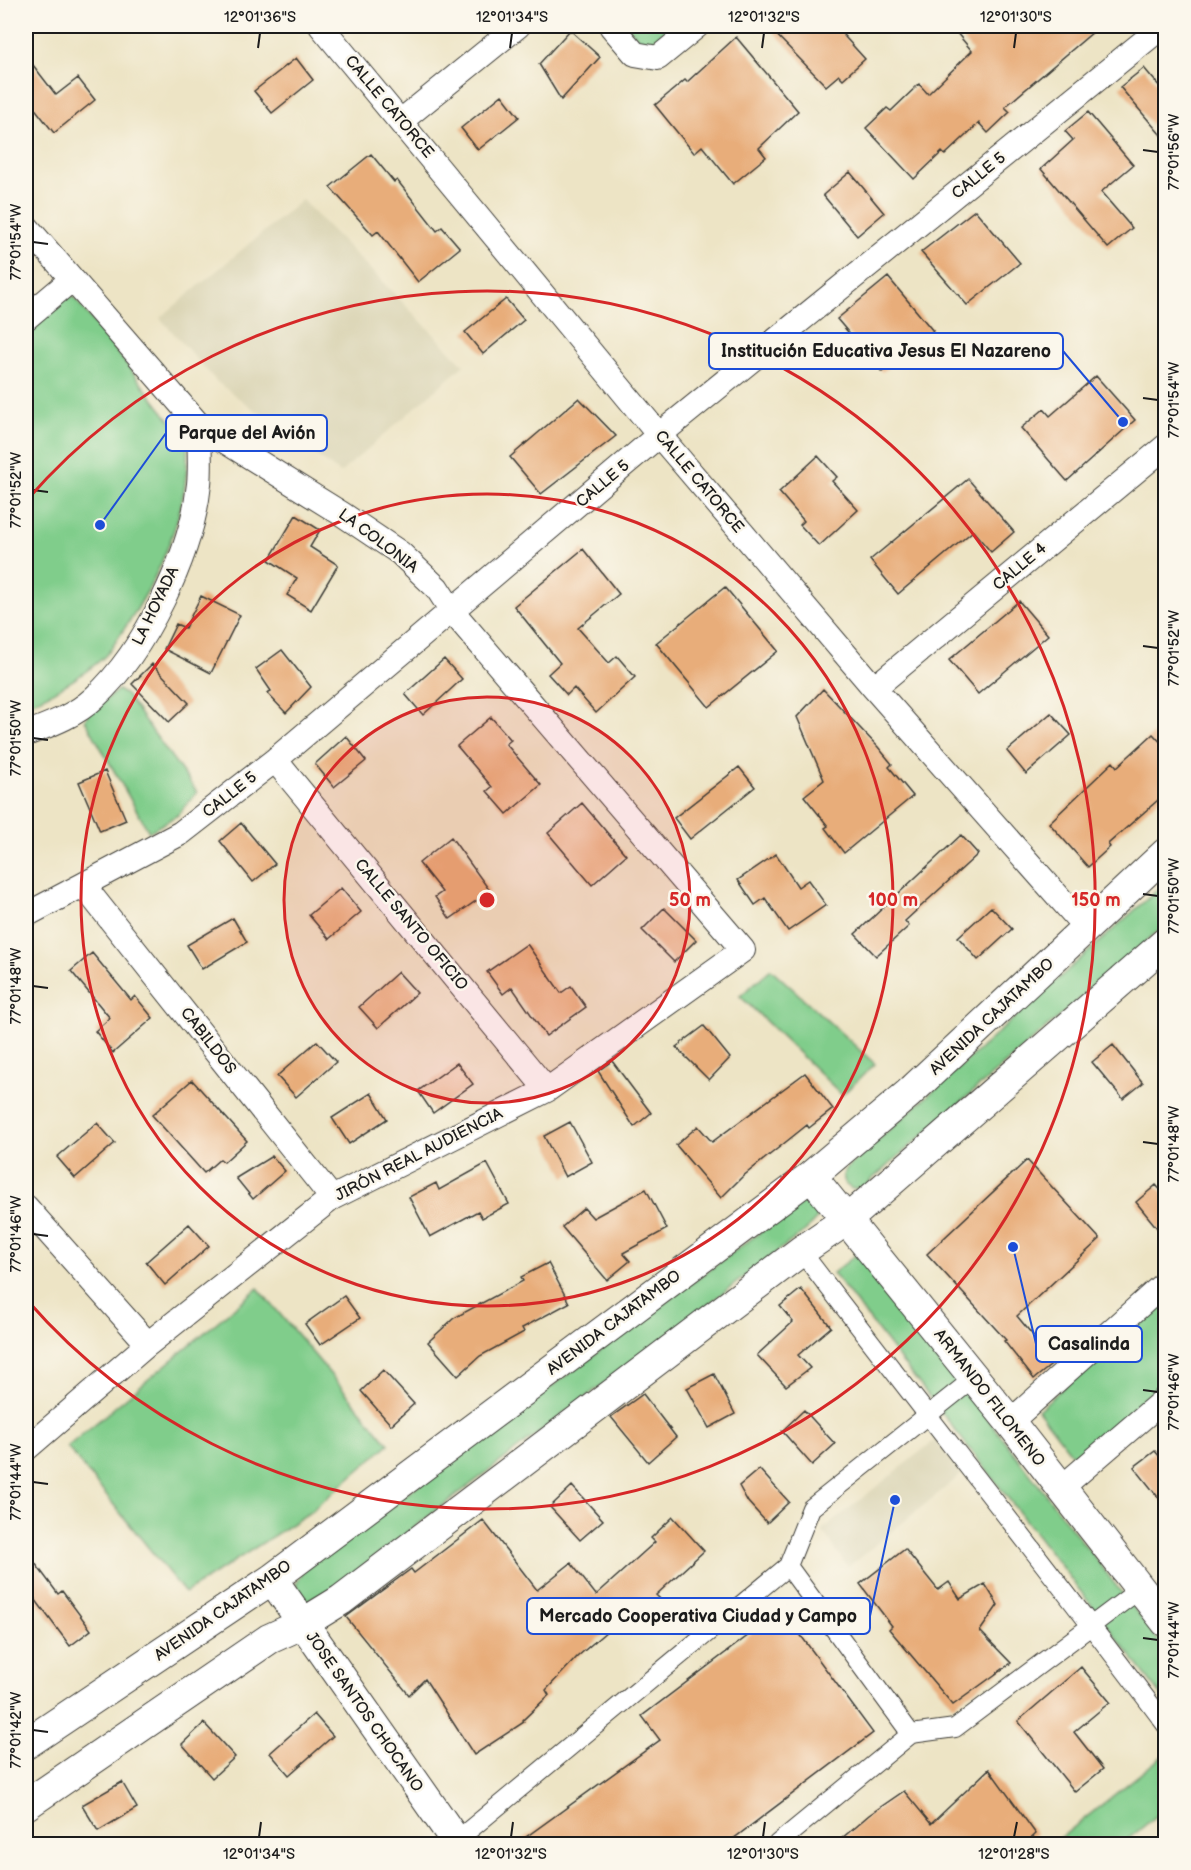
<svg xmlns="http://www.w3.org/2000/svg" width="1191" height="1870" viewBox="0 0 1191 1870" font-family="'Balsamiq Sans',sans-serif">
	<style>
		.built { fill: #dad4b4 }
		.green { fill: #80cd8b; stroke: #4e7454; stroke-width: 1.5 }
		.building { fill: #e8ad7a }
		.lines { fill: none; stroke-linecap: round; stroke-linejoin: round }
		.pedestrian-casing { stroke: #3b3a35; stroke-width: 20 }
		.minor-casing { stroke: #3b3a35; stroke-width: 26 }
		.tertiary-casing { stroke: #3b3a35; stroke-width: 32 }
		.pedestrian { stroke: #fff; stroke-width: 18 }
		.minor { stroke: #fff; stroke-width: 24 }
		.tertiary { stroke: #fff; stroke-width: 30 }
		.ticks { fill: none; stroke: #1c1c1c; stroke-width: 2 }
		.ring { fill: none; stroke: #d62828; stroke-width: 3 }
		.labels { text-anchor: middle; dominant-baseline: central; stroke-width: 5; stroke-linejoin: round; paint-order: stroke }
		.street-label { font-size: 16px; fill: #1c1c1c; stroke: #fbf7ec }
		.centre { fill: #d62828; stroke: #fbf7ec; stroke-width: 3 }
		.ring-label { font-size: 18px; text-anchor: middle; font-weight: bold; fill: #d62828; stroke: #fbf7ec; stroke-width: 5; stroke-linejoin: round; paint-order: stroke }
		.leader { fill: none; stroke: #1d4ed8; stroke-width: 2 }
		.callout-dot { fill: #1d4ed8; stroke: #fbf7ec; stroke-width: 2 }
		.callout { fill: #fbf7ec; stroke: #1d4ed8; stroke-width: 2 }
		.callout-label { font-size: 18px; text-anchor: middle; font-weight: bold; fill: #1c1c1c }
		.neatline { fill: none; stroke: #1c1c1c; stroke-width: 2 }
		.ticks-label { font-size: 15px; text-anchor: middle; fill: #1c1c1c }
	</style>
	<rect width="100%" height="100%" fill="#fbf7ec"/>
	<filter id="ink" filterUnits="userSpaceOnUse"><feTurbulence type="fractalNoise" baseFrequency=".0167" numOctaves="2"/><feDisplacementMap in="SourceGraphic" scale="12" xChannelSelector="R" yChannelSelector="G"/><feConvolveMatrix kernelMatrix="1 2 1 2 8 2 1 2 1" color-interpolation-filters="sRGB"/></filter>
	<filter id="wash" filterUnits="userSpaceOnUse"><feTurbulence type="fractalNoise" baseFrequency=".008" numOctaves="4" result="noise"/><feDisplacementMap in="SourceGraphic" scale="24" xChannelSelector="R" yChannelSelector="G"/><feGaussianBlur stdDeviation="1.35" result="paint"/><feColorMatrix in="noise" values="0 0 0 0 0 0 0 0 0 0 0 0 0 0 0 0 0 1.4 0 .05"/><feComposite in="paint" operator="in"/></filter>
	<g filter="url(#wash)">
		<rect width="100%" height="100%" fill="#ede4c5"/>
		<path class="built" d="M302,200L464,365L340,473L217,382L160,318Z
			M940,1436L967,1470L848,1567L822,1530Z"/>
		<path class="green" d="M627,26H671L645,47Z
			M74,297L187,442C191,507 159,580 122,632C116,641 111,651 103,658C80,678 53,693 26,705V324L57,298Z
			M118,690L126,695L197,792L178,815L149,832L85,720L88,714Z
			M1165,883V925L863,1187L852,1189L845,1184L843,1175L846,1169Z
			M771,969L875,1064L842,1095L740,996Z
			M805,1199H813L821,1205L820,1215L806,1230L333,1589L308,1600L299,1594L296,1583L304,1570Z
			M859,1252L1165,1649V1700L833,1273Z
			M258,1288L389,1444L309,1513L185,1593L67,1447Z
			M1165,1297V1394L1081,1466L1038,1410Z
			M1165,1754V1809L1122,1844H1053Z"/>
		<g id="blocks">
			<path class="building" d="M768,26H835L865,59L843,79L839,75L826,86Z
				M951,26H1100L1005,107L1010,112L988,133L979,123L945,155L942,152L914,179L866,128L887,108L891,111L919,84L928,94L972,51Z
				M570,30L600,57L561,100L539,64Z
				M736,37L798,111L759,148L766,157L733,184L702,146L694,153L655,105L685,80L687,82Z
				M26,56L56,95L78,78L95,100L54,133L26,97Z
				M296,58L313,80L272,113L254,91Z
				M1144,68L1166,94V141L1120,87Z
				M502,95L519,117L478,150L461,128Z
				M1088,112L1133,165L1101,192L1132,228L1108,248L1041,169L1073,140L1065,131Z
				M371,154L394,182L397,180L437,231L442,227L460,248L418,282L378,231L373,235L330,187Z
				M850,172L884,213L857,236L823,195Z
				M975,210L1020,263L967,305L921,252Z
				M888,277L933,331L882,372L837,319Z
				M506,299L524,320L483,354L465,332Z
				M1096,376L1135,420L1067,481L1021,428L1044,409L1050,416Z
				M579,398L616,436L541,494L510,457Z
				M818,456L837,477L832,481L858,510L819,546L800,525L804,521L779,492Z
				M968,479L1014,532L991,552L973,531L898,594L870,560Z
				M296,515L320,530L310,547L338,565L311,610L287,595L297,578L269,560Z
				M583,549L619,594L578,628L609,663L617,656L635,677L596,713L574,688L567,695L548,674L560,663L514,606Z
				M725,587L778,651L709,707L656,643Z
				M201,596L240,615L211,673L164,649L176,624L185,628Z
				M1019,601L1048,635L978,694L949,660Z
				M282,650L311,687L286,713L267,693L271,691L256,669Z
				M444,659L462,679L423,715L405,694Z
				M152,664L189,703L169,722L132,684Z
				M823,689L878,747L892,764L889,767L913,796L844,853L825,828L828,826L804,796L824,780L797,717Z
				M1051,713L1071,735L1026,774L1007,751Z
				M491,717L511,740L506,744L541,785L507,814L487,791L492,787L457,746Z
				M1153,734L1166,748V793L1108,844L1110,847L1088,867L1049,823L1113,762L1117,767Z
				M346,736L366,761L334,787L315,764Z
				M739,767L755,787L690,839L674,818Z
				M105,771L126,820L100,831L79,782Z
				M582,803L626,855L592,885L548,833Z
				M241,823L275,864L253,882L220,841Z
				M961,835L978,854L905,921L909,926L876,956L855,934Z
				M451,837L490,891L450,919L435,897L442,892L419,863Z
				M776,854L798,887L808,880L826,905L788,931L765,898L755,905L738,880Z
				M341,888L361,912L329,939L309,915Z
				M991,907L1012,929L978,960L958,937Z
				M664,908L696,940L674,962L642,930Z
				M233,918L247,942L202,969L187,945Z
				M527,944L561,993L571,986L586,1007L546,1036L512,987L503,994L487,972Z
				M92,953L131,1000L135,996L153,1018L113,1053L95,1031L110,1018L71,971Z
				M398,972L417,993L378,1028L359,1007Z
				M704,1026L730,1058L709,1080L676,1047Z
				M317,1041L336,1062L296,1097L277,1076Z
				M1113,1045L1143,1083L1123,1099L1092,1062Z
				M612,1061L651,1113L634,1127L598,1071Z
				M457,1063L473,1084L433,1113L418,1091Z
				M805,1073L833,1109L809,1128L807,1125L742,1177L721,1198L676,1145L698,1126L712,1142Z
				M192,1080L247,1141L224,1162L220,1159L204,1173L152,1115Z
				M371,1093L387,1119L349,1144L332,1118Z
				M570,1122L592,1162L565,1177L544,1136Z
				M97,1123L115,1143L75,1178L57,1157Z
				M272,1156L285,1171L253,1199L236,1178Z
				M1027,1160L1100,1239L1017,1316L1055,1362L1034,1379L1004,1341L1006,1340L927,1254Z
				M487,1163L509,1204L482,1218L478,1211L430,1237L409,1197L436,1183L439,1190Z
				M1156,1185L1166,1196V1239L1136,1202Z
				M646,1189L667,1229L623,1253L630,1261L607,1280L562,1227L584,1208L593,1218Z
				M189,1224L209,1246L165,1285L146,1262Z
				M548,1263L569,1303L522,1328L524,1332L480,1356L458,1376L428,1342L454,1318L523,1281L521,1277Z
				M801,1289L831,1327L798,1355L810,1368L786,1386L757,1355L793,1322L780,1306Z
				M344,1296L360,1318L320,1345L305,1324Z
				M383,1370L414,1404L391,1425L361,1391Z
				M714,1374L735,1414L709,1428L687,1388Z
				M643,1394L676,1437L648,1462L611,1417Z
				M804,1410L835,1444L812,1465L782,1431Z
				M1155,1451L1166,1464V1507L1134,1467Z
				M759,1469L789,1502L767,1523L748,1502L739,1486Z
				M572,1486L603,1520L580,1540L550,1507Z
				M673,1517L704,1551L656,1595L660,1599L637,1619L630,1611L577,1657L546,1690L549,1695L523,1720L524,1722L474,1755L425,1679L409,1695L346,1617L411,1569L414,1573L483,1520L537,1590L571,1563L596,1595L655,1542L651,1538Z
				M905,1549L938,1590L949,1582L960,1599L985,1584L998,1605L980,1631L1011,1663L953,1705L889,1629L892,1626L860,1584Z
				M26,1551L58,1594L62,1591L91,1630L70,1646L26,1587Z
				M782,1610L873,1733L725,1845H515L660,1740L642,1716Z
				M1081,1667L1110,1702L1074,1732L1103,1769L1075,1792L1018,1721Z
				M314,1714L333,1736L289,1775L270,1753Z
				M204,1723L235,1757L212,1778L182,1744Z
				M989,1769L1036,1834L1024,1845H834L869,1815L904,1791L931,1824Z
				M122,1782L137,1808L98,1831L82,1805Z"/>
		</g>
	</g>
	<g filter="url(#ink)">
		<use href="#blocks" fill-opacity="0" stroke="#3b3a35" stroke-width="1.5"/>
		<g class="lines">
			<defs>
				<path id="pedestrian" d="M801,1251C922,1410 1047,1565 1166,1725
					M788,1566L911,1734
					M456,1841L788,1566L811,1508L973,1379
					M777,1844L911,1734L955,1728L1140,1589"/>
				<path id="minor" d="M321,26L659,435L874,688L1087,929
					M611,26L635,54L658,58L697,26
					M401,121L518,26
					M26,226L199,425L342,514L400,553L437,588L452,611L743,950L547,1090L332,1198L148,1344L26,1449
					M26,318L71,280
					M874,688L1166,446
					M26,734C49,725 75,716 94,698C145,651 192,554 199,484C201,465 199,444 199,425
					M275,760L547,1090
					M83,885L332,1198
					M26,915L181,833L275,760L659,435L1163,26
					M26,1207L148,1344
					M1010,1422L1166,1282
					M1060,1489L1166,1398"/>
				<path id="tertiary" d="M811,1176L1010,1422L1166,1622
					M272,1579L458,1844
					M26,1744L272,1579L811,1176L908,1094L1166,853
					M26,1805L269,1639L302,1624L341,1600L801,1251L848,1219L1166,942"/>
			</defs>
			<use href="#pedestrian" class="pedestrian-casing"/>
			<use href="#minor" class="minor-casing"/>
			<use href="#tertiary" class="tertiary-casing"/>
			<use href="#pedestrian" class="pedestrian"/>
			<use href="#minor" class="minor"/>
			<use href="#tertiary" class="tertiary"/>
		</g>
	</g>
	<path class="ticks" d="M258,48L260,33M510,48L512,33M762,48L764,33M1014,48L1016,33M1143,150L1158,152M33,242L48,244M1143,398L1158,400M33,490L48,492M1143,646L1158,648M33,738L48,740M1143,894L1158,896M33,986L48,988M1143,1142L1158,1144M33,1234L48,1236M1143,1390L1158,1392M33,1482L48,1484M1143,1638L1158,1640M33,1730L48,1732M259,1837L261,1822M511,1837L513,1822M763,1837L765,1822M1014,1837L1017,1822"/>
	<circle cx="487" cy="900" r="203" fill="#d62828" fill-opacity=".12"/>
	<g class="ring">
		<circle cx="487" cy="900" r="203"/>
		<circle cx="487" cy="900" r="406"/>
		<path d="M27 500A609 609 0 1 1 27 1300"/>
	</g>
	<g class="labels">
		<g class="street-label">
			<text transform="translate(389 107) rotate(50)">CALLE CATORCE</text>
			<text transform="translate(979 176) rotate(-39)">CALLE 5</text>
			<text transform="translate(699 482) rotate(50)">CALLE CATORCE</text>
			<text transform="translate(603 484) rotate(-40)">CALLE 5</text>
			<text transform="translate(378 541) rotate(37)">LA COLONIA</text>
			<text transform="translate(1020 567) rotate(-40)">CALLE 4</text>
			<text transform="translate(156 606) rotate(-64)">LA HOYADA</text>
			<text transform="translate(230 795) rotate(-38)">CALLE 5</text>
			<text transform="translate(411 925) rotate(50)">CALLE SANTO OFICIO</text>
			<text transform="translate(992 1017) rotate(-43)">AVENIDA CAJATAMBO</text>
			<text transform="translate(208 1041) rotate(52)">CABILDOS</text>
			<text transform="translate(419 1155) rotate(-27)">JIRÓN REAL AUDIENCIA</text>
			<text transform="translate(614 1323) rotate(-37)">AVENIDA CAJATAMBO</text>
			<text transform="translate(989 1398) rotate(52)">ARMANDO FILOMENO</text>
			<text transform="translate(223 1611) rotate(-35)">AVENIDA CAJATAMBO</text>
			<text transform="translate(364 1712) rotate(55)">JOSE SANTOS CHOCANO</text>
		</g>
	</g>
	<circle cx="487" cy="900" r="9" class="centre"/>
	<g class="ring-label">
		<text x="690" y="906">50 m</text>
		<text x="893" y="906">100 m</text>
		<text x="1096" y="906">150 m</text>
	</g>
	<path class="leader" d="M1123 422L1063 351M100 525L166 433M1013 1247L1036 1344M895 1500L870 1616"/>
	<g class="callout-dot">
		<circle cx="1123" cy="422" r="6"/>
		<circle cx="100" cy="525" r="6"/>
		<circle cx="1013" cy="1247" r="6"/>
		<circle cx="895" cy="1500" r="6"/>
	</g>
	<g class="callout">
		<rect x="709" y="333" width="354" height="36" rx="6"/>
		<rect x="166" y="415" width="161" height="36" rx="6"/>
		<rect x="1036" y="1326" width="106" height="36" rx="6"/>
		<rect x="527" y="1598" width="343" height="36" rx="6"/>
	</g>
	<g class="callout-label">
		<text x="886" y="357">Institución Educativa Jesus El Nazareno</text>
		<text x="247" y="439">Parque del Avión</text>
		<text x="1089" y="1350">Casalinda</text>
		<text x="698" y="1622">Mercado Cooperativa Ciudad y Campo</text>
	</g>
	<rect width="1191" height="1870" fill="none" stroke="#fbf7ec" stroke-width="66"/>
	<rect x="33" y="33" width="1125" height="1804" class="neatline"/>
	<g class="ticks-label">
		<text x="260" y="22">12°01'36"S</text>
		<text x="512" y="22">12°01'34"S</text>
		<text x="764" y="22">12°01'32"S</text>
		<text x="1016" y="22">12°01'30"S</text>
		<text transform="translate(1174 152) rotate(-90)" y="5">77°01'56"W</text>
		<text transform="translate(16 242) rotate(-90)" y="5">77°01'54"W</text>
		<text transform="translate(1174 400) rotate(-90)" y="5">77°01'54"W</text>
		<text transform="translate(16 490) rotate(-90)" y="5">77°01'52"W</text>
		<text transform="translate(1174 648) rotate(-90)" y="5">77°01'52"W</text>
		<text transform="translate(16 738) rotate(-90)" y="5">77°01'50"W</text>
		<text transform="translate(1174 896) rotate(-90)" y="5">77°01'50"W</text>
		<text transform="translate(16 986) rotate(-90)" y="5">77°01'48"W</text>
		<text transform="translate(1174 1144) rotate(-90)" y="5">77°01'48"W</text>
		<text transform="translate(16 1234) rotate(-90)" y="5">77°01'46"W</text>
		<text transform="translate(1174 1392) rotate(-90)" y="5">77°01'46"W</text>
		<text transform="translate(16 1482) rotate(-90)" y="5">77°01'44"W</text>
		<text transform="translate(1174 1640) rotate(-90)" y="5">77°01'44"W</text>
		<text transform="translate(16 1730) rotate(-90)" y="5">77°01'42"W</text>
		<text x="259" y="1859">12°01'34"S</text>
		<text x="511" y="1859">12°01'32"S</text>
		<text x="763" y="1859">12°01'30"S</text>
		<text x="1014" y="1859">12°01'28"S</text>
	</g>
</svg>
